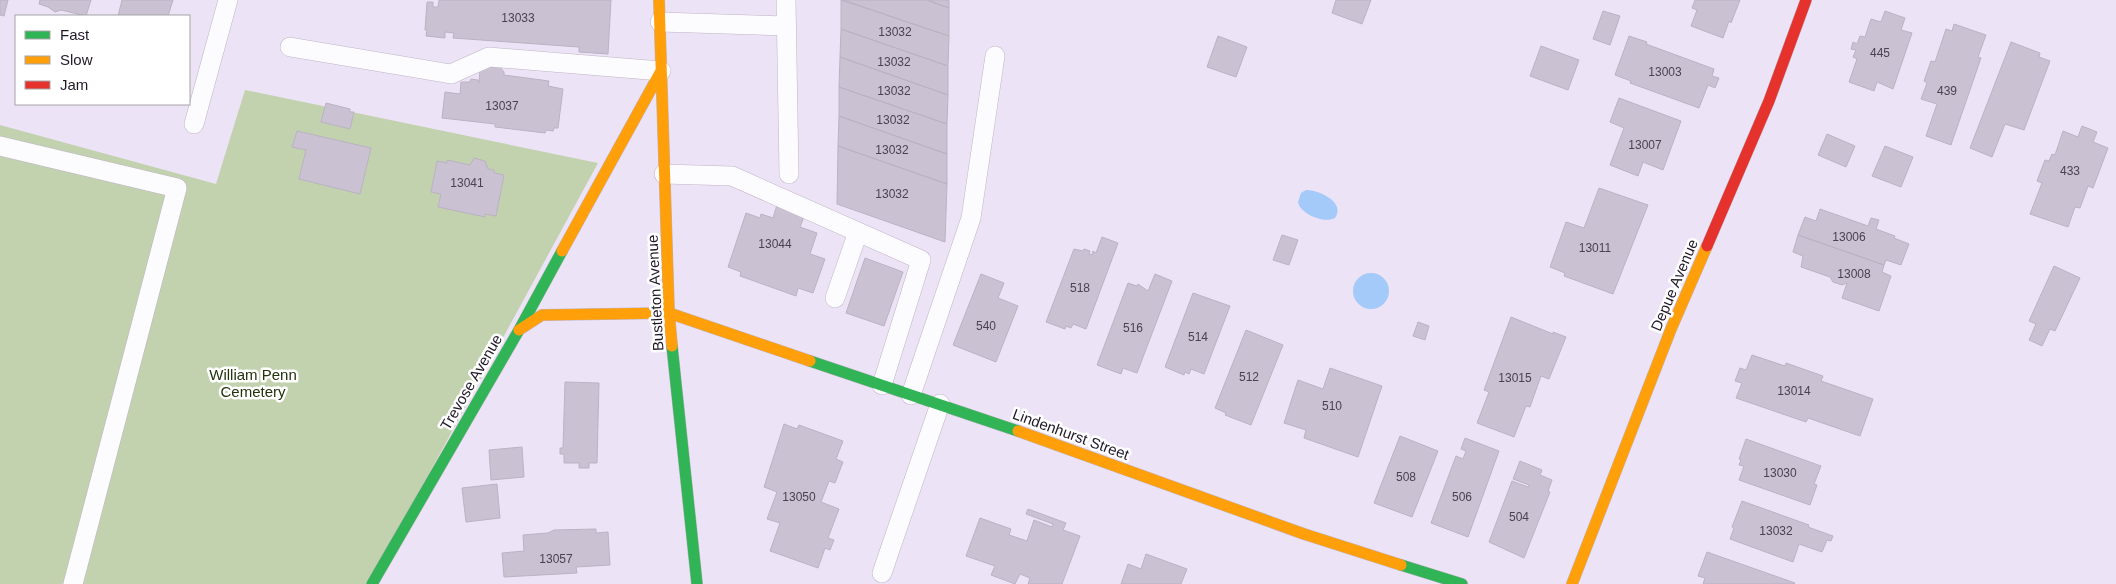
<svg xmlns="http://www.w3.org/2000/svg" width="2116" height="584" viewBox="0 0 2116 584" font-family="Helvetica,sans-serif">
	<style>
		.green { fill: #c2d1ae }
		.water { fill: #a4caf9 }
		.building { fill: #cac2d2; stroke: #bbb2c3 }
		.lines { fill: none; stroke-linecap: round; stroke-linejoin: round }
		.lane-casing { stroke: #beb5c6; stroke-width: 20 }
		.fast-casing { stroke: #beb5c6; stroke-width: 12 }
		.slow-casing { stroke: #beb5c6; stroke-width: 12 }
		.jam-casing { stroke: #beb5c6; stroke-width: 12 }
		.lane { stroke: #fcfbfe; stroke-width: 19 }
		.fast { stroke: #30b455; stroke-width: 11 }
		.slow { stroke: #ff9f0a; stroke-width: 11 }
		.jam { stroke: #e5322d; stroke-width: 11 }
		.labels { text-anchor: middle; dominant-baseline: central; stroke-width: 5; stroke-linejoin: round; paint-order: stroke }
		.number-label { font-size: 12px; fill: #4a4252 }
		.street-label { font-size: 15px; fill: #201827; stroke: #fff }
		.park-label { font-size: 15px; fill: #23330c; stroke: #fff }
	</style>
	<rect width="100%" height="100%" fill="#ede3f6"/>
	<path class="green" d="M245,90L598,163L369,584H0V125L216,184Z"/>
	<path class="water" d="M1306,190C1319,190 1346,202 1335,218C1325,224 1300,214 1298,202L1301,193Z
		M1353 291a18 18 0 1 1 36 0a18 18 0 1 1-36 0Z"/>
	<path class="building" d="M0,0H8L4,16L0,15Z
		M40,0H91L86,16L61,10L55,12L48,7L39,4Z
		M122,0H173L168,16H118Z
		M439,0H611L608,54L579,52V47L453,38L454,33L445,32V38L426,36L427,30H425L427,2H433V7H438Z
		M841,0L949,36L948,66L841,29Z
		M843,0H927L949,8V36Z
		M927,0H949V8Z
		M1336,0H1371L1362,24L1332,13Z
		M1695,0H1740L1731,23L1729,21L1723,38L1691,26L1697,10L1692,8Z
		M1603,11L1620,16L1610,45L1593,39Z
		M1885,11L1905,18L1901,30L1912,33L1893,89L1877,82L1874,91L1849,82L1857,59L1853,57L1856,50L1851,49L1853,42L1857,44L1860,36L1865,37L1871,19L1881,22Z
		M1954,24L1986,35L1978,57L1981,58L1951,145L1926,136L1937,104L1921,99L1927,83L1924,81L1931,61L1935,62L1946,29L1952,31Z
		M841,29L948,66V95L840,57Z
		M1218,36L1247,47L1236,77L1207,67Z
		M1629,36L1647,42L1646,44L1714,69L1712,76L1719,78L1715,88L1708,85L1699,108L1630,83L1631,81L1615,75Z
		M2011,42L2040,53L2039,57L2050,61L2024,130L2005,124L1992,157L1970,148Z
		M1541,46L1579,60L1568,90L1530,76Z
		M840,57L948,95L947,124L839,87Z
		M488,64L499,66L504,72V75L549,81L548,86L563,89L558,128H554L553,131L546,130L545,133L495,127V124L442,118L445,92L460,94L461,82H470L471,79L478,80L479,83L480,69Z
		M839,87L947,124V154L839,116Z
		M1619,98L1681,121L1663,170L1643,162L1638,176L1610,165L1624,128L1610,122Z
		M326,103L350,109V112H354L350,129L321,122Z
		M839,116L947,154V184L838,146Z
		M2082,126L2097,132L2093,142L2108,148L2093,188L2088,186L2080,208L2075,207L2068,227L2030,214L2042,183L2037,181L2045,160L2049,161L2052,154L2055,155L2063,131L2078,137Z
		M297,131L371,148L360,194L299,179L306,150L292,147Z
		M1827,134L1855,146L1846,167L1818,155Z
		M838,146L947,184L945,242L837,204Z
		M1885,146L1913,157L1901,187L1872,176Z
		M474,158L485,161L488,169L494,170V173L504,175L496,216L485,214V217L438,207L441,194L431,192L437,161L447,163V160L470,165Z
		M1599,188L1648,205L1613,294L1564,276L1565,273L1550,267L1566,222L1584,228Z
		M777,205L805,214L800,227L817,233L810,254L825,259L813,293L798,288L796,296L740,276L741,272L728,267L746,213L760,218L761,214L773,218Z
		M1820,209L1868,226L1871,218L1879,220L1876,229L1895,236L1894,238L1909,244L1901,265L1886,260L1884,265L1798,235L1805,217L1816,221Z
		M1282,235L1298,240L1289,265L1273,260Z
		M1798,235L1884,265L1882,272L1891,276L1879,311L1842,298L1847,283L1842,285L1833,282L1830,277L1801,267L1803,256L1793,252Z
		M1102,237L1118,243L1086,329L1073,324L1071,328L1066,326L1065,329L1046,322L1074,249L1083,251L1084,249L1090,251L1089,254L1092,255L1093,251L1096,253Z
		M865,258L903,272L884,326L846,313Z
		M2054,266L2080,278L2055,331L2050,329L2042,346L2029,340L2036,324L2029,321Z
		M981,274L1004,283L998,298L1018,306L996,362L953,345Z
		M1155,274L1172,281L1137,373L1123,368L1121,374L1097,365L1128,283L1137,286L1138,284L1148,291Z
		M1193,293L1230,306L1204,374L1191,369L1189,374L1185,372L1184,375L1165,367Z
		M1511,317L1553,334V332L1566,337L1549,379L1541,376L1530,407L1526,406L1514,437L1477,423L1489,392L1484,390Z
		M1418,322L1429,326L1425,340L1413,336Z
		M1246,330L1283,345L1251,425L1225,415L1226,413L1215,408Z
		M1752,355L1785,366L1786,363L1823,376L1821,381L1873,399L1860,436L1808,418L1806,422L1736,398L1742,383L1735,381L1740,368L1746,370Z
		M1330,368L1382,386L1358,457L1304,438L1306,430L1284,423L1298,380L1323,389Z
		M565,382L599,383L597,463H589V468H579V463H564V454H560V448H563Z
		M784,424L797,429L799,425L843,441L836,459L843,462L835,483L829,481L821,502L839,509L828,538L834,540L830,550L825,548L818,568L770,551L780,523L767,519L777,492L764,487Z
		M1400,436L1438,451L1412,517L1374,503Z
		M1465,438L1499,451L1468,537L1431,523L1456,456L1463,459L1466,451L1461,449Z
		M1746,439L1821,466L1814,484L1817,485L1810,505L1739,480L1744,466L1739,465L1741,460L1739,459Z
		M522,447L524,477L491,480L489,450Z
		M1520,461L1542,470L1540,475L1552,480L1548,491L1550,492L1524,558L1489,542L1512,481L1528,487L1529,485L1513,479Z
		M497,484L500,518L466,522L462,488Z
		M1742,501L1809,525L1808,527L1833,536L1831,541L1827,540L1822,552L1799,544L1793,562L1730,539L1734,528L1732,527Z
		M1028,509L1066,523L1063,530L1080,536L1062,584H1028L1030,578L1020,574L1015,584L991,575L995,566L966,556L980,518L1011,529L1009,535L1027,541L1034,520L1052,527L1053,524L1026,514Z
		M596,529V533L608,532L610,565L576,567L577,573L504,577L502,553L524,551L523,535L548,533L554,530Z
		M1707,552L1795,583L1794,584H1703L1705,578L1698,576Z
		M1146,554L1187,569L1181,584H1121L1128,564L1141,569Z"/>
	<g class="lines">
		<defs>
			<path id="lane" d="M786,0L789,174
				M660,22L786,26
				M290,47L451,74L489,57L661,71
				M194,124L228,0
				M0,146L177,188L73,584
				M664,174L732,176L921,260L882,385
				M835,298L858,232
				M911,395L971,218L995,56
				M882,573L940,404"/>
			<path id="fast" d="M672,346L697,584
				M810,361L1018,431
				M1401,565L1462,584
				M372,584L519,330L562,251"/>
			<path id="slow" d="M659,0L669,313L672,346
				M562,251L661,71
				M519,330L542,315L669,313L810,361
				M1018,431L1304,534L1401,565
				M1572,584L1671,329L1707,246"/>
			<path id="jam" d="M1707,246L1769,101L1806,0"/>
		</defs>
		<use href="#lane" class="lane-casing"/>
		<use href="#fast" class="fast-casing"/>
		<use href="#slow" class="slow-casing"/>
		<use href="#jam" class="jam-casing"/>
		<use href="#lane" class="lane"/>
		<use href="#fast" class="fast"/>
		<use href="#slow" class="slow"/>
		<use href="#jam" class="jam"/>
	</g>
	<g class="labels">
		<g class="number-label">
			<text x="518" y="18">13033</text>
			<text x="895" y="32">13032</text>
			<text x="1880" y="53">445</text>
			<text x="894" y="62">13032</text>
			<text x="1665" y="72">13003</text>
			<text x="894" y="91">13032</text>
			<text x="1947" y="91">439</text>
			<text x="502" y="106">13037</text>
			<text x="893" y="120">13032</text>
			<text x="1645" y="145">13007</text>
			<text x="892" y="150">13032</text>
			<text x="2070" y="171">433</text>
			<text x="467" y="183">13041</text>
			<text x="892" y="194">13032</text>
			<text x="1849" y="237">13006</text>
			<text x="775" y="244">13044</text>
			<text x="1595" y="248">13011</text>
			<text x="1854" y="274">13008</text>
			<text x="1080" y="288">518</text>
			<text x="986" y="326">540</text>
			<text x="1133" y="328">516</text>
			<text x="1198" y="337">514</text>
			<text x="1249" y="377">512</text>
			<text x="1515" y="378">13015</text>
			<text x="1794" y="391">13014</text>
			<text x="1332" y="406">510</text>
			<text x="1780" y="473">13030</text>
			<text x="1406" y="477">508</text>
			<text x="799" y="497">13050</text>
			<text x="1462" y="497">506</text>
			<text x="1519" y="517">504</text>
			<text x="1776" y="531">13032</text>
			<text x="556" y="559">13057</text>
		</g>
		<g class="street-label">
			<text transform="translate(1674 285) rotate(-67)">Depue Avenue</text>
			<text transform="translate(655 293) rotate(-93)">Bustleton Avenue</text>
			<text transform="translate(471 382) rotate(-60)">Trevose Avenue</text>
			<text transform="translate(1071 434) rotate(20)">Lindenhurst Street</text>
		</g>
		<g class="park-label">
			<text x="253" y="374">William Penn<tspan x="253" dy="17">Cemetery</tspan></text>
		</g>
	</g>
	<rect x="15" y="15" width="175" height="90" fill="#ffffff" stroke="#a6a3a9"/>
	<rect x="25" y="31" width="25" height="8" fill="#30b455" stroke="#a6a3a9"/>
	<text x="60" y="40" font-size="15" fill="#201827">Fast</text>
	<rect x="25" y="56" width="25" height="8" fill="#ff9f0a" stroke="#a6a3a9"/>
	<text x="60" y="65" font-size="15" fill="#201827">Slow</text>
	<rect x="25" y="81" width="25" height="8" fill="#e5322d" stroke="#a6a3a9"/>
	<text x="60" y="90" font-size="15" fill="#201827">Jam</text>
</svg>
